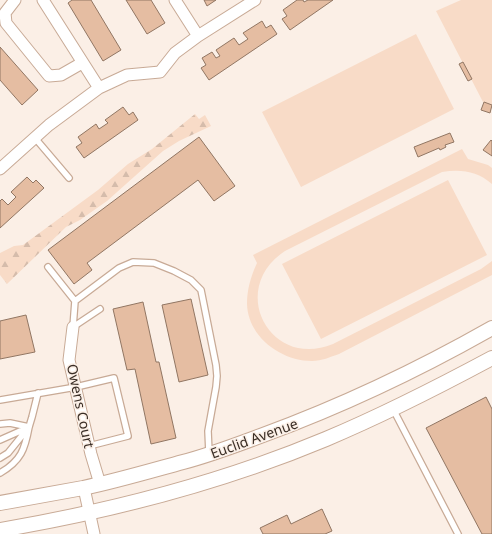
<svg xmlns="http://www.w3.org/2000/svg" width="492" height="534" viewBox="0 0 492 534" font-family="'Noto Sans',sans-serif">
	<style>
		.green { fill: #f8dbc7 }
		.forest { fill: url(#forest-firs) }
		.building { fill: #e5bda2; stroke: #917663 }
		.lines { fill: none; stroke-linecap: round; stroke-linejoin: round }
		.service-casing { stroke: #c8aa96; stroke-width: 8 }
		.minor-casing { stroke: #c8aa96; stroke-width: 13 }
		.tertiary-casing { stroke: #c8aa96; stroke-width: 16 }
		.service { stroke: #fff; stroke-width: 5.5 }
		.minor { stroke: #fff; stroke-width: 11 }
		.tertiary { stroke: #fff; stroke-width: 14 }
		.labels { text-anchor: middle; dominant-baseline: central; stroke-width: 3; stroke-linejoin: round; paint-order: stroke }
		.street-label { font-size: 14px; fill: #3a2e26; stroke: #fbefe6 }
	</style>
	<defs>
		<pattern id="forest-firs" width="22" height="20" patternUnits="userSpaceOnUse"><rect width="22" height="20" fill="#f8dbc7"/><path d="M5 1l3.5 6h-7zM16 11l3.5 6h-7z" fill="#d5bcab"/></pattern>
	</defs>
	<rect width="100%" height="100%" fill="#fbefe6"/>
	<path class="green" d="M461,0H492V105L483,102L436,11Z
		M416,34L454,109L301,187L262,112Z
		M462,149L468,159L488,165L492,168V184C477,171 461,169 442,172L285,251C227,289 270,370 333,344L481,269L492,261V275L339,354C330,357 322,361 312,361C281,361 248,337 247,304C247,289 251,276 257,263L253,255Z
		M448,180L487,255L321,339L282,264Z"/>
	<path class="forest" d="M195,114L199,119L205,115L211,126L179,141L163,151L107,201L80,220L66,227L7,284L0,275V253L14,246L23,245L98,190L128,164L152,149Z"/>
	<path class="building" d="M72,0H91L121,50L103,61L68,3Z
		M126,0H151L165,23L147,34Z
		M204,0H216L207,6Z
		M297,0H303L304,2L308,0H333L290,30L282,19L287,16L283,10Z
		M262,21L266,28L271,25L277,34L209,80L201,68L206,65L202,58L212,52L216,58L220,56L216,50L234,38L239,45L248,39L243,33Z
		M0,47L38,90L22,105L0,80Z
		M463,62L472,79L468,81L459,64Z
		M484,102L492,105L490,113L481,110Z
		M123,107L129,115L133,112L138,120L84,158L76,147L82,143L78,137L96,124L99,129L108,123L105,120Z
		M450,133L454,142L445,145L446,147L440,150L439,148L418,157L414,147Z
		M199,137L235,186L214,201L198,180L87,263L92,270L74,284L48,250Z
		M491,140L492,141V156L483,150Z
		M27,177L33,183L36,180L44,188L0,228V201L2,199L8,205L16,197L11,192Z
		M191,299L208,375L179,382L162,305Z
		M143,302L156,362H159L176,438L151,444L135,369L127,370L113,309Z
		M26,315L35,352L0,359V321Z
		M486,397L492,409V534H482L426,428Z
		M322,509L332,531L325,534H263L260,528L287,515L291,524Z"/>
	<g class="lines">
		<defs>
			<path id="service" d="M35,138L69,178
				M48,267L75,301L73,327
				M75,301L119,268L133,262L154,263L174,271L191,280L201,290L216,365L217,376L216,387L208,431L209,453
				M73,327L100,309
				M0,400L76,387L114,378L128,436L89,446
				M393,409L458,534
				M0,424L10,423L29,427L32,417L38,393
				M0,440L27,428
				M0,458L8,453L29,427
				M0,473C21,461 25,449 29,427"/>
			<path id="minor" d="M15,0L5,13L6,23L49,76L61,75L82,63
				M43,0L99,88
				M175,0L198,36
				M0,169L49,125L99,88L127,75L160,72L175,53L198,36L255,0
				M73,327L69,360L91,454L100,484
				M84,488L94,534"/>
			<path id="tertiary" d="M0,503C28,498 56,493 83,488C116,481 150,471 183,462C210,455 236,445 263,435C342,406 418,370 492,328
				M0,530C112,511 221,483 326,439C383,415 438,387 492,358"/>
		</defs>
		<use href="#service" class="service-casing"/>
		<use href="#minor" class="minor-casing"/>
		<use href="#tertiary" class="tertiary-casing"/>
		<use href="#service" class="service"/>
		<use href="#minor" class="minor"/>
		<use href="#tertiary" class="tertiary"/>
	</g>
	<g class="labels">
		<g class="street-label">
			<text transform="translate(81 406) rotate(78)">Owens Court</text>
			<text transform="translate(254 438) rotate(-20)">Euclid Avenue</text>
		</g>
	</g>
</svg>
